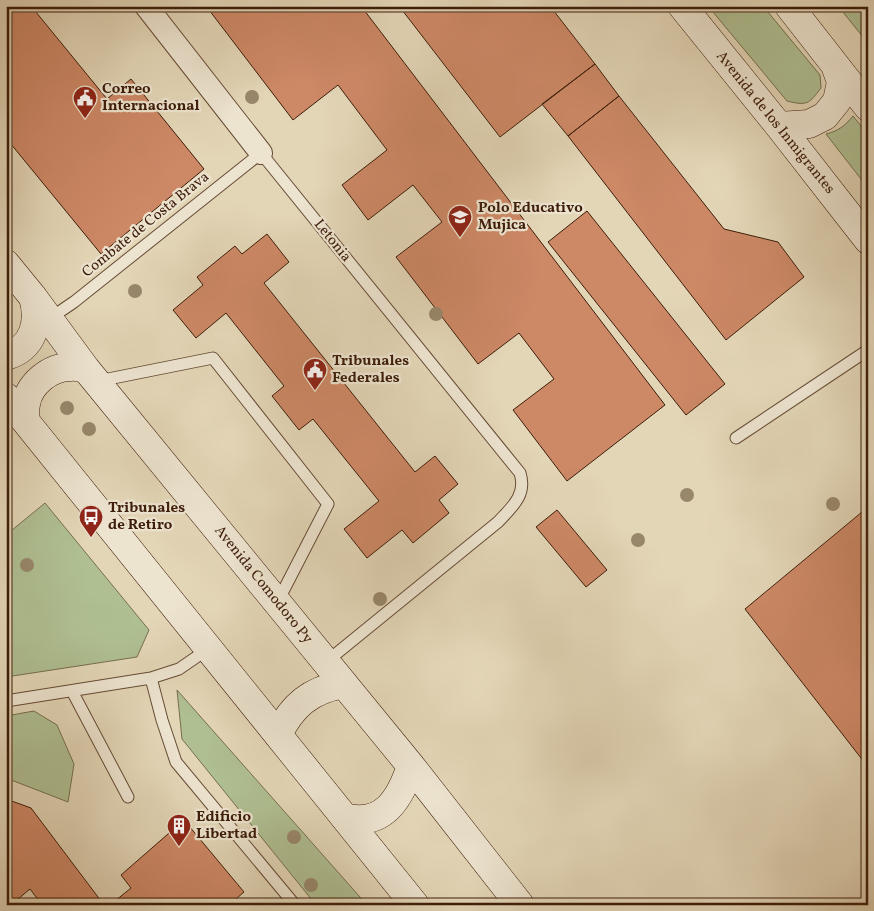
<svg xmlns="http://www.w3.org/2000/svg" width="874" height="911" viewBox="0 0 874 911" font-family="Vollkorn,serif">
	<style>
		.green { fill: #afbf92; stroke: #766e4e }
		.building { fill: #cd8866; stroke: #3d1d0a }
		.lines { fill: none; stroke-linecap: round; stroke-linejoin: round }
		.service-casing { stroke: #664b35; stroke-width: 13 }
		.minor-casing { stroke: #664b35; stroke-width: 24 }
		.secondary-casing { stroke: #3d1d0a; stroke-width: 29 }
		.service { stroke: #ede4d0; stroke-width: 11 }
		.minor { stroke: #ede4d0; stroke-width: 22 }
		.secondary { stroke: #ede4d0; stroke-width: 28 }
		.tree { fill: #98876b }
		.labels { text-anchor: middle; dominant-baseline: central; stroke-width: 4.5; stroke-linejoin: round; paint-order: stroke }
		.poi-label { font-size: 15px; font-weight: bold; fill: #3d1d0a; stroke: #ede4d0; text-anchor: start }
		.street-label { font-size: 15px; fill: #3d1d0a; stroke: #ede4d0 }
	</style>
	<rect width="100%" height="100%" fill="#e3d6b7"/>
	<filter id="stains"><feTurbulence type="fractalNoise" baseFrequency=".004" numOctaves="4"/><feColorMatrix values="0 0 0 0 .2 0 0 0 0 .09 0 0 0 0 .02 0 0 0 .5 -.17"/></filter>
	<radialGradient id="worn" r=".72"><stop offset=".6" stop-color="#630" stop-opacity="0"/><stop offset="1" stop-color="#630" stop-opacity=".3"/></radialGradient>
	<path class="green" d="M708,6H763L820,75L821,88C809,104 807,106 787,101Z
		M838,6H868V43Z
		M853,116L868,135V188L826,134C838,131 845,126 853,116Z
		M45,503L149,630L137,657L6,677V535Z
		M177,690L367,905H316L182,739Z
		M34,711L57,725L74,764L68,802L6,778V716Z"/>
	<path class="building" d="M6,6H31L107,99L131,79L204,169L101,254L6,138Z
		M206,6H361L665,405L567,481L513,410L554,379L519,333L478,364L396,257L442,222L413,185L368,220L342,185L387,150L338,85L293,120Z
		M399,6H550L595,64L500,137Z
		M595,64L619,96L568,136L542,104Z
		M619,96L724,229L778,242L804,277L726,340L568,136Z
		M587,211L725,384L686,415L548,242Z
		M267,234L289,262L264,283L415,472L435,456L458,484L439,500L449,513L413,543L402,530L367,558L344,529L379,501L313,419L299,430L272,396L284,386L226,313L196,338L173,310L203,285L197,277L235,246L242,254Z
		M868,507V767L745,609Z
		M557,510L607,570L586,587L536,527Z
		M6,799L31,808L104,905H42L30,889L11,905H6V875L12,870L6,862Z
		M184,820L244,892L229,905H110L131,888L121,875Z"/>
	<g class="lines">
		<defs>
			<path id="service" d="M49,319L74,302L261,153L520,473C527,495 512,507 498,522L326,662
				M98,381L213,358L328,504L277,603
				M736,438L868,350
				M208,649L179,669L151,678L162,720L176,762L295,905
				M72,691L128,797
				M6,701L151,678"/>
			<path id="minor" d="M146,6L261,153"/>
			<path id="secondary" d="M682,6L779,126L868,240
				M789,6L868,107
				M779,126L809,124L825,116L837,101L841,82L835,65
				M6,264L33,297L86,369L411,766L520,905
				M6,356C34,348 40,322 33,297
				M6,397L415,905
				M25,420C25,415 25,409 26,404C29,384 50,367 70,367C75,366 81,368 86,369
				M278,735C292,705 311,690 344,684
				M344,817C383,828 400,799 411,766"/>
		</defs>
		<use href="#service" class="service-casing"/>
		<use href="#minor" class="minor-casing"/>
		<use href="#secondary" class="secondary-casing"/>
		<use href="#service" class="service"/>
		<use href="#minor" class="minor"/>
		<use href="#secondary" class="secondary"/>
	</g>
	<g class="tree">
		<circle cx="252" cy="97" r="7"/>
		<circle cx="135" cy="291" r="7"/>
		<circle cx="436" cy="314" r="7"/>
		<circle cx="67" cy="408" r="7"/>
		<circle cx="89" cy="429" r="7"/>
		<circle cx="687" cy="495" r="7"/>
		<circle cx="833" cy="504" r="7"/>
		<circle cx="638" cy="540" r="7"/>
		<circle cx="27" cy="565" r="7"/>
		<circle cx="380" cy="599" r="7"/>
		<circle cx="294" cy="837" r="7"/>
		<circle cx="311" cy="885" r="7"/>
	</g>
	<defs>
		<symbol id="civic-pin" viewBox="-11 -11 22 30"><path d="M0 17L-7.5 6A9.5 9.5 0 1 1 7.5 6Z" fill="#8f2418" stroke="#ede4d0"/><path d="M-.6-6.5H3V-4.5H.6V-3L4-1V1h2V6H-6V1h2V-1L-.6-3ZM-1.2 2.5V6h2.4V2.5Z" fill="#fff"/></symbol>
		<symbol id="school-pin" viewBox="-11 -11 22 30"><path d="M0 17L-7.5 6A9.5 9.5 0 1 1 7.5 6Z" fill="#8f2418" stroke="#ede4d0"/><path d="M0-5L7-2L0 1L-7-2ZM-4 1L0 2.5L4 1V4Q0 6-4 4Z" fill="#fff"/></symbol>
		<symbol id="bus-pin" viewBox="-11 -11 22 30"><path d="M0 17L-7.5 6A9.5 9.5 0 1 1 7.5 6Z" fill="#8f2418" stroke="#ede4d0"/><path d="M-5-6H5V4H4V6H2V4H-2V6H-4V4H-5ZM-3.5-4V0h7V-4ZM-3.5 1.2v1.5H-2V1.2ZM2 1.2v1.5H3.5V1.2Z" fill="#fff"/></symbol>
		<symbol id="building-pin" viewBox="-11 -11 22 30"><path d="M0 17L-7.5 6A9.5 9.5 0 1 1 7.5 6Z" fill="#8f2418" stroke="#ede4d0"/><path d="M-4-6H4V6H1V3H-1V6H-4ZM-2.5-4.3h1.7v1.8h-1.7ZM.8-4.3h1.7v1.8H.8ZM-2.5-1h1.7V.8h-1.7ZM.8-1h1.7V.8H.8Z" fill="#fff"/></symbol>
	</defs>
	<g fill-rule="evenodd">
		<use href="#civic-pin" x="71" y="84" width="28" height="38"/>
		<use href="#school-pin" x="446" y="203" width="28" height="38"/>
		<use href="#civic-pin" x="301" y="356" width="28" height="38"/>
		<use href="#bus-pin" x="77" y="503" width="28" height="38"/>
		<use href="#building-pin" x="165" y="812" width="28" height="38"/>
	</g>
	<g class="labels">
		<g class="poi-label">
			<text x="102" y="89">Correo<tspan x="102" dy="17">Internacional</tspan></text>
			<text x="478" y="208">Polo Educativo<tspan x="478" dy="17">Mujica</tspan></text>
			<text x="332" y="361">Tribunales<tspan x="332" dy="17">Federales</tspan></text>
			<text x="108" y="508">Tribunales<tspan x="108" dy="17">de Retiro</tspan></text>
			<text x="196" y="817">Edificio<tspan x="196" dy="17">Libertad</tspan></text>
		</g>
		<g class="street-label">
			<text transform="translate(775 123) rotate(51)">Avenida de los Inmigrantes</text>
			<text transform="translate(146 225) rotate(-39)">Combate de Costa Brava</text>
			<text transform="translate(332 241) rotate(51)">Letonia</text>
			<text transform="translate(263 585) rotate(51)">Avenida Comodoro Py</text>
		</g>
	</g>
	<rect width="874" height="911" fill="none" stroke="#e3d6b7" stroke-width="25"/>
	<rect x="8" y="8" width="859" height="896" fill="none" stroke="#3d1d0a" stroke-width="2.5"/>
	<rect x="12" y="12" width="849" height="886" fill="none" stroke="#3d1d0a"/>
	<rect width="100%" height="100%" filter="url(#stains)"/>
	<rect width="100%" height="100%" fill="url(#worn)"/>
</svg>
